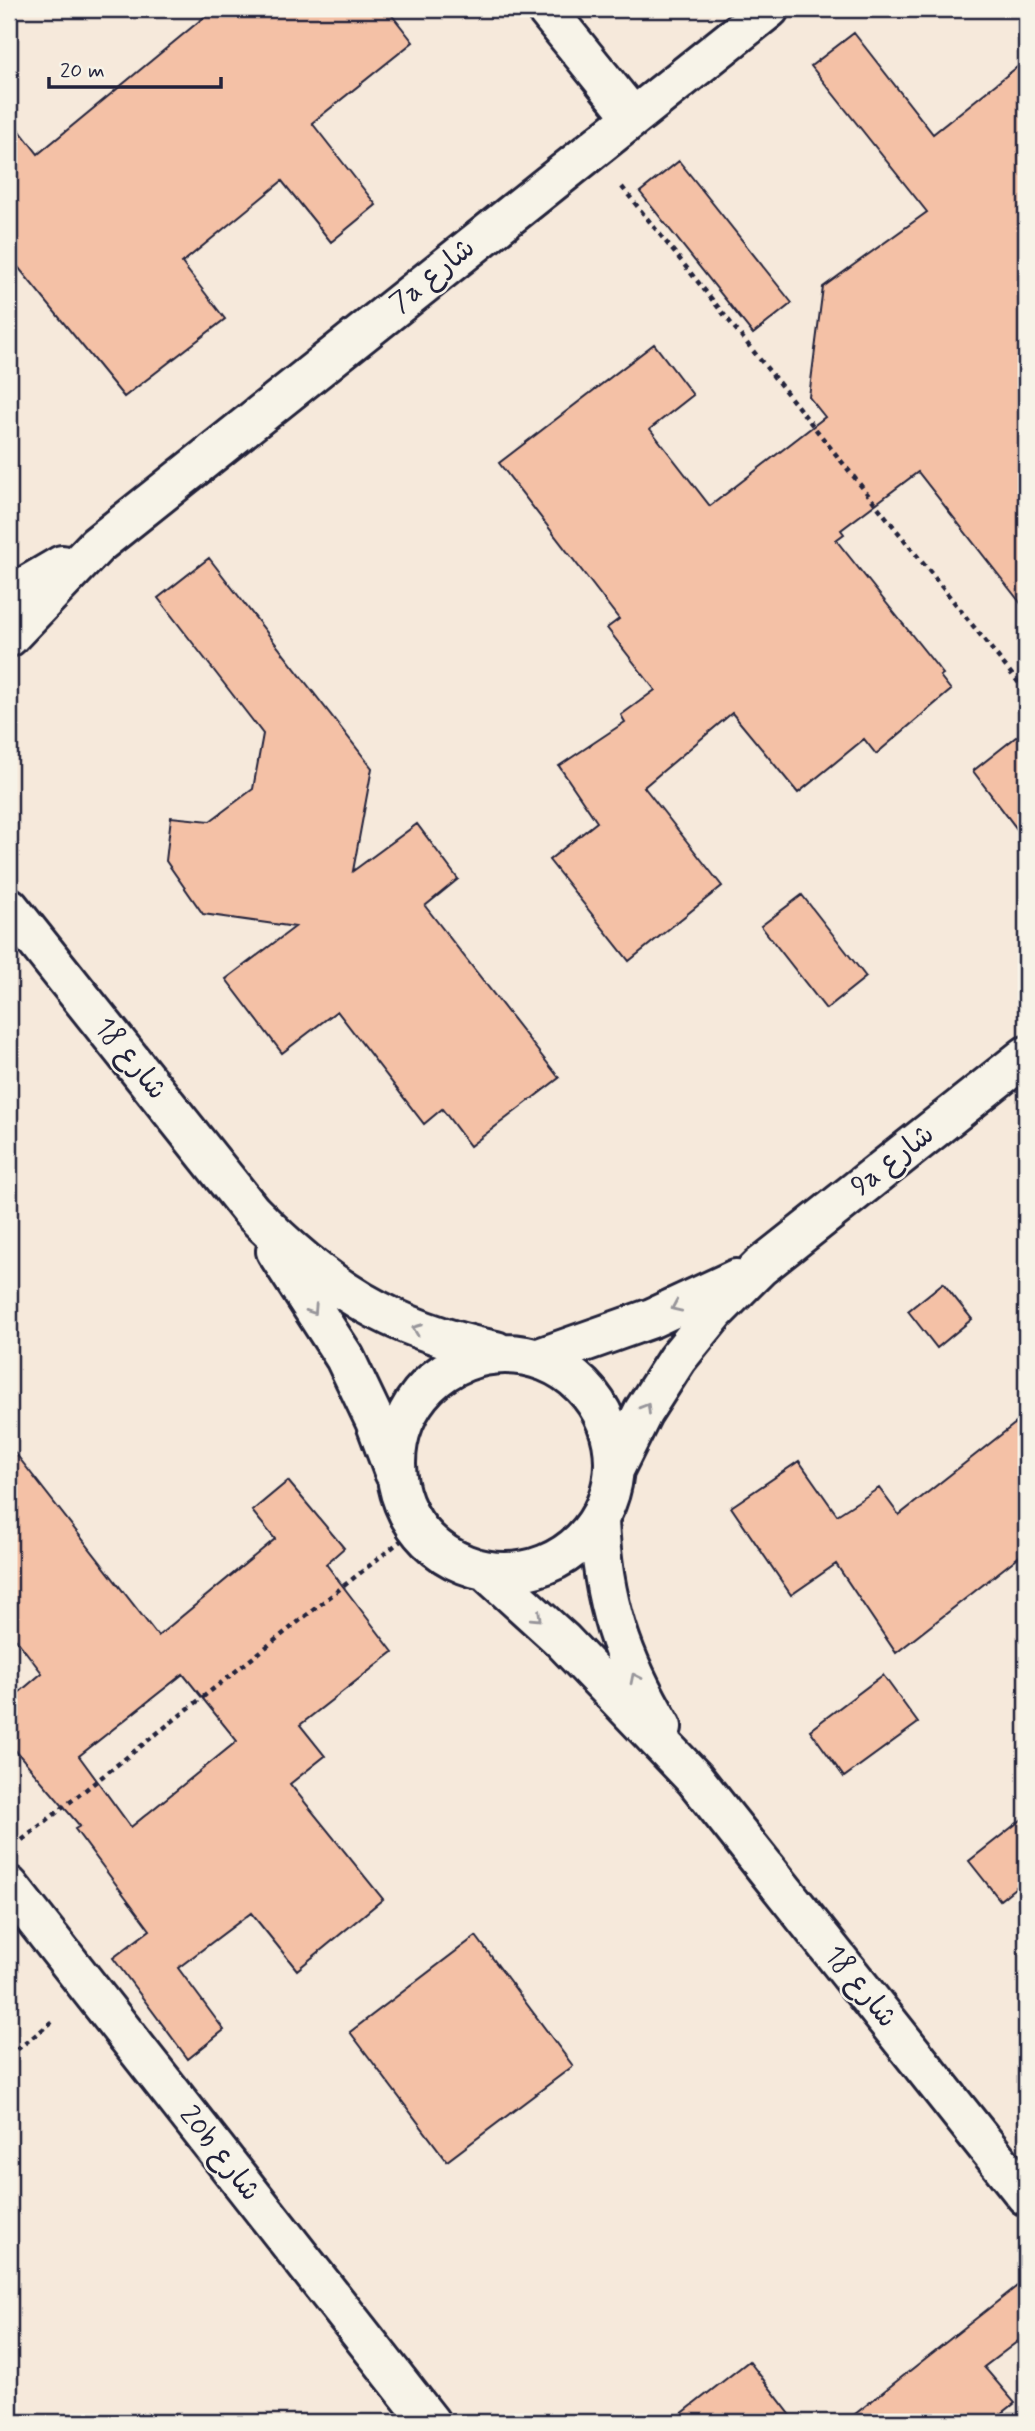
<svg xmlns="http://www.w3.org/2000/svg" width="1035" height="2431" viewBox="0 0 1035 2431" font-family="Mynerve,'Playpen Sans Arabic',sans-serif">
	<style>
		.building { fill: #f4c1a6; stroke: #22223b; stroke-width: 2; fill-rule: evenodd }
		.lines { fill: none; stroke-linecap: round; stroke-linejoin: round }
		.minor-casing { stroke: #22223b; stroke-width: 44 }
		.path { stroke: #22223b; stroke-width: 4.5; stroke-dasharray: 5 5; stroke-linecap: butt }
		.minor { stroke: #f7f3e8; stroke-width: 38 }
		.oneway { stroke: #97959a }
		.labels { text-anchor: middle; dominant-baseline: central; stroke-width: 5; stroke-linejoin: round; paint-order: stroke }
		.street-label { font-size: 28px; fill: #22223b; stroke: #f7f3e8 }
	</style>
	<rect width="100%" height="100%" fill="#f6e9db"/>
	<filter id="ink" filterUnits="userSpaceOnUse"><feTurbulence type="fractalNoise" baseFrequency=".0143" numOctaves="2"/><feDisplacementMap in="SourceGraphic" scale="14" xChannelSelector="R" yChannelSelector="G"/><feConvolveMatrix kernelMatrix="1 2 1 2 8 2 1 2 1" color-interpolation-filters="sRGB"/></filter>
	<g filter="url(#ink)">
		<path class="building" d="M214,9H387L413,42L312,123L376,205L331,242L282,181L182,263L225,319L124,397L9,256V117L38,154Z
			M854,33L933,134L1026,60V610L918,472L841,530L844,534L836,540L943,674L940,676L951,690L876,754L864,739L798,793L732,713L644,787L722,886L629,961L549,860L597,822L559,766L625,722L621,715L655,690L607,628L619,619L499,463L654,344L693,395L650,429L710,506L825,417L809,397L823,287L927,212L811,66Z
			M679,161L792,303L753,334L640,192Z
			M209,558L372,768L353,871L417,824L458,879L425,906L559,1078L470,1146L442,1109L424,1124L337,1011L282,1053L226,979L295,927L203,914L166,861L171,817L210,821L253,789L263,734L158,598Z
			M1026,729V841L973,771Z
			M802,895L866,977L826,1009L761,926Z
			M943,1283L972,1319L937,1348L908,1311Z
			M1026,1415V1551L896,1653L836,1564L791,1595L731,1507L799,1461L837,1515L879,1488L899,1515Z
			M9,1445L158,1636L275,1539L252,1511L288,1481L344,1548L326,1564L393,1652L300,1725L325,1756L290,1784L383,1899L297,1970L251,1913L178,1968L224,2030L188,2059L113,1958L150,1930L75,1829L80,1826L9,1743V1701L42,1673L9,1630ZM183,1674L237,1741L131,1827L79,1756Z
			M883,1675L918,1723L844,1777L810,1730Z
			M1026,1816V1879L1000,1900L969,1861Z
			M476,1936L573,2066L447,2161L350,2032Z
			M1026,2279V2335L984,2367L1015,2403L991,2422H845Z
			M749,2361L796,2422H671Z"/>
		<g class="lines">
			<defs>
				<path id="minor" d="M546,9L633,117
					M9,596L62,565
					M9,637L97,545L769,9
					M9,907L251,1211C326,1288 390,1329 496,1351
					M276,1251L345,1358L375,1421L394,1472
					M396 1463a109 109 0 1 1 218 0a109 109 0 1 1-218 0Z
					M539,1358L652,1318L736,1279
					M615,1468L643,1412L677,1359L716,1311L760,1267L1026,1056
					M599,1520C602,1600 621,1658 662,1727
					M486,1571L562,1640L695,1779L1026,2196
					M9,1886L430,2422"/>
			</defs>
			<use href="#minor" class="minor-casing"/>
			<path class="path" d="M622,187L1026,692
				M22,1840L417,1528
				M9,2056L52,2022"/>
			<use href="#minor" class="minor"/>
		</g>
		<defs><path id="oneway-chevron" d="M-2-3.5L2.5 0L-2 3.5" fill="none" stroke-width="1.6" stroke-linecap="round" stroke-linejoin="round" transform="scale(1.75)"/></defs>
		<g class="oneway">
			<use href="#oneway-chevron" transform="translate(676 1307) rotate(156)"/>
			<use href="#oneway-chevron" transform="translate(313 1310) rotate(57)"/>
			<use href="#oneway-chevron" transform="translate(417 1329) rotate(-159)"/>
			<use href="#oneway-chevron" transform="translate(646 1408) rotate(-59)"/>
			<use href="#oneway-chevron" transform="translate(537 1617) rotate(43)"/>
			<use href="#oneway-chevron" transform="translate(635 1678) rotate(-116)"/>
		</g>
	</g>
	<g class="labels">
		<g class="street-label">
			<text transform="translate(433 276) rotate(-39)">7a شارع</text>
			<text transform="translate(130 1059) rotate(51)">شارع 18</text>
			<text transform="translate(893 1161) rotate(-38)">9a شارع</text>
			<text transform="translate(860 1987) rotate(51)">شارع 18</text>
			<text transform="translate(219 2154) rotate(52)">20b شارع</text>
		</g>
	</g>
	<rect width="1035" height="2431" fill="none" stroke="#f7f3e8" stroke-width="35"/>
	<rect x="18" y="18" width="1000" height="2396" fill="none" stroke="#22223b" stroke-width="2.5" filter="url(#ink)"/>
	<path d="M49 77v10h172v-10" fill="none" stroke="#22223b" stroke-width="3.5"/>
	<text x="60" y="77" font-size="21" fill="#22223b" stroke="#f7f3e8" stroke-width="5" paint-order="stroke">20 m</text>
</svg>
